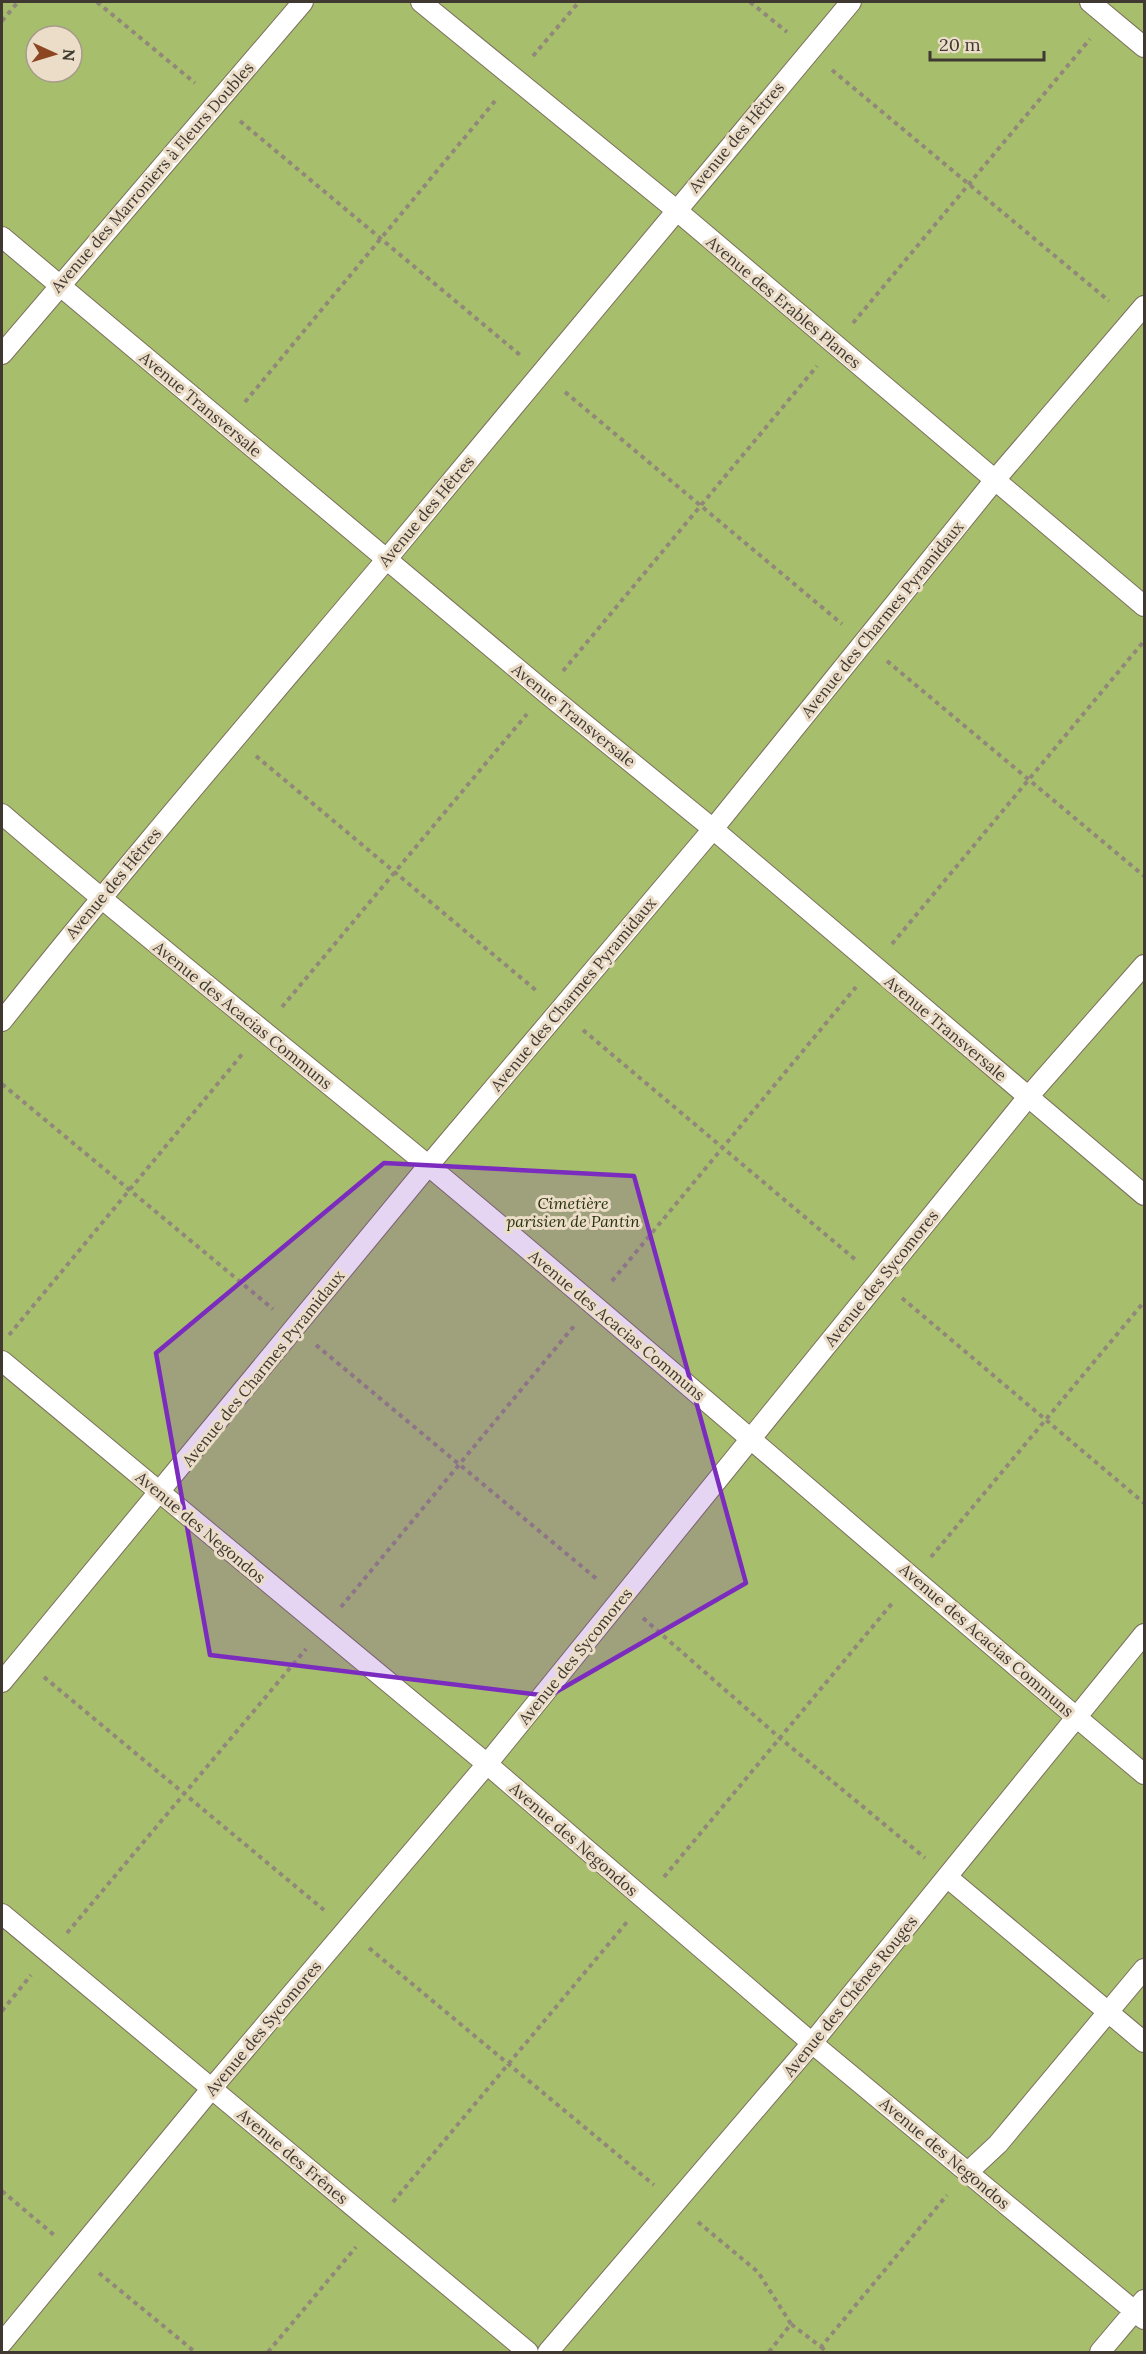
<svg xmlns="http://www.w3.org/2000/svg" width="1146" height="2354" viewBox="0 0 1146 2354" font-family="Lora,serif">
	<style>
		.green { fill: #a7be6c; fill-rule: evenodd }
		.lines { fill: none; stroke-linecap: round; stroke-linejoin: round }
		.service-casing { stroke: #7c6f5d; stroke-width: 22 }
		.path { stroke: #92887a; stroke-width: 4; stroke-dasharray: 4.5 4.5; stroke-linecap: butt }
		.service { stroke: #fff; stroke-width: 20 }
		.marked { fill: #7b2cbf; fill-opacity: 0.2; stroke: #7b2cbf; stroke-width: 4.5; stroke-linejoin: round }
		.labels { text-anchor: middle; dominant-baseline: central; stroke-width: 6; stroke-linejoin: round; paint-order: stroke }
		.street-label { font-size: 16px; fill: #3f3931; stroke: #ebddc8 }
		.park-label { font-size: 16px; font-style: italic; fill: #29320c; stroke: #ebddc8 }
	</style>
	<rect width="100%" height="100%" fill="#ebddc8"/>
	<path class="green" d="M2,2H1144V2352H2ZM36,36H72V72H36Z"/>
	<g class="lines">
		<defs>
			<path id="service" d="M421,2L675,209L1144,606
				M1090,2L1144,47
				M2,237L545,692L713,829L1144,1195
				M2,354L303,2
				M2,814C142,935 287,1049 430,1167C670,1367 904,1573 1144,1774
				M2,1021C126,865 257,713 386,560C541,374 695,187 851,2
				M2,1361L487,1764L812,2043L1144,2319
				M2,1682L428,1166L713,829L994,481L1144,306
				M947,1877L1144,2042
				M2,1914L528,2352
				M968,2172L998,2144L1144,1969
				M2,2343L212,2088L487,1764L1028,1097L1144,965
				M548,2352L812,2043L1144,1634
				M1100,2352L1144,2300"/>
		</defs>
		<use href="#service" class="service-casing"/>
		<path class="path" d="M97,2L195,83
			M750,2L787,32
			M2,21L18,2
			M533,56L579,2
			M832,70L1109,301
			M240,121L520,355
			M853,323L1090,39
			M565,392L842,624
			M245,402L495,101
			M887,661L1144,876
			M563,671L817,366
			M256,756L538,992
			M892,944L1144,641
			M282,1007L527,714
			M583,1030L857,1261
			M2,1084L273,1309
			M612,1281L856,987
			M902,1298L1144,1503
			M9,1335L244,1052
			M316,1345L598,1580
			M931,1557L1144,1302
			M341,1607L574,1326
			M643,1618L780,1738L925,1858
			M44,1677L324,1910
			M664,1877L894,1601
			M67,1933L306,1649
			M369,1948L654,2185
			M2,2011L31,1975
			M2,2191L54,2235
			M393,2202L627,1922
			M698,2222L758,2272L791,2324
			M99,2273L195,2352
			M821,2347L827,2352
			M268,2352L356,2247
			M769,2352L791,2324L821,2347L947,2195"/>
		<use href="#service" class="service"/>
	</g>
	<path class="marked" d="M384,1163L634,1176L746,1583L549,1696L210,1655L156,1353Z"/>
	<g class="labels">
		<g class="street-label">
			<text transform="translate(736 137) rotate(-50)">Avenue des Hêtres</text>
			<text transform="translate(152 177) rotate(-49)">Avenue des Marroniers à Fleurs Doubles</text>
			<text transform="translate(784 302) rotate(40)">Avenue des Erables Planes</text>
			<text transform="translate(201 404) rotate(40)">Avenue Transversale</text>
			<text transform="translate(426 511) rotate(-50)">Avenue des Hêtres</text>
			<text transform="translate(882 619) rotate(-51)">Avenue des Charmes Pyramidaux</text>
			<text transform="translate(574 715) rotate(39)">Avenue Transversale</text>
			<text transform="translate(113 883) rotate(-50)">Avenue des Hêtres</text>
			<text transform="translate(573 994) rotate(-50)">Avenue des Charmes Pyramidaux</text>
			<text transform="translate(243 1015) rotate(39)">Avenue des Acacias Communs</text>
			<text transform="translate(946 1028) rotate(40)">Avenue Transversale</text>
			<text transform="translate(881 1278) rotate(-51)">Avenue des Sycomores</text>
			<text transform="translate(617 1325) rotate(40)">Avenue des Acacias Communs</text>
			<text transform="translate(263 1368) rotate(-51)">Avenue des Charmes Pyramidaux</text>
			<text transform="translate(201 1527) rotate(40)">Avenue des Negondos</text>
			<text transform="translate(987 1640) rotate(41)">Avenue des Acacias Communs</text>
			<text transform="translate(575 1656) rotate(-51)">Avenue des Sycomores</text>
			<text transform="translate(574 1839) rotate(41)">Avenue des Negondos</text>
			<text transform="translate(850 1996) rotate(-51)">Avenue des Chênes Rouges</text>
			<text transform="translate(263 2028) rotate(-50)">Avenue des Sycomores</text>
			<text transform="translate(945 2153) rotate(40)">Avenue des Negondos</text>
			<text transform="translate(293 2156) rotate(40)">Avenue des Frênes</text>
		</g>
		<g class="park-label">
			<text x="573" y="1203">Cimetière<tspan x="573" dy="18">parisien de Pantin</tspan></text>
		</g>
	</g>
	<rect width="1146" height="2354" fill="none" stroke="#3f3931" stroke-width="6"/>
	<g transform="translate(54 54) rotate(94)"><circle r="28" fill="#ebddc8" stroke="#a69b8c" stroke-width="1.5"/>
	<path d="M0-4.5L10 22L0 15L-10 22Z" fill="#8d4622"/>
	<text y="-9" font-size="16" font-weight="bold" text-anchor="middle" fill="#3f3931">N</text>
	</g>
	<path d="M930 51v9h114v-9" fill="none" stroke="#3f3931" stroke-width="3"/>
	<text x="939" y="51" font-size="18" fill="#3f3931" stroke="#ebddc8" stroke-width="4.5" paint-order="stroke">20 m</text>
</svg>
